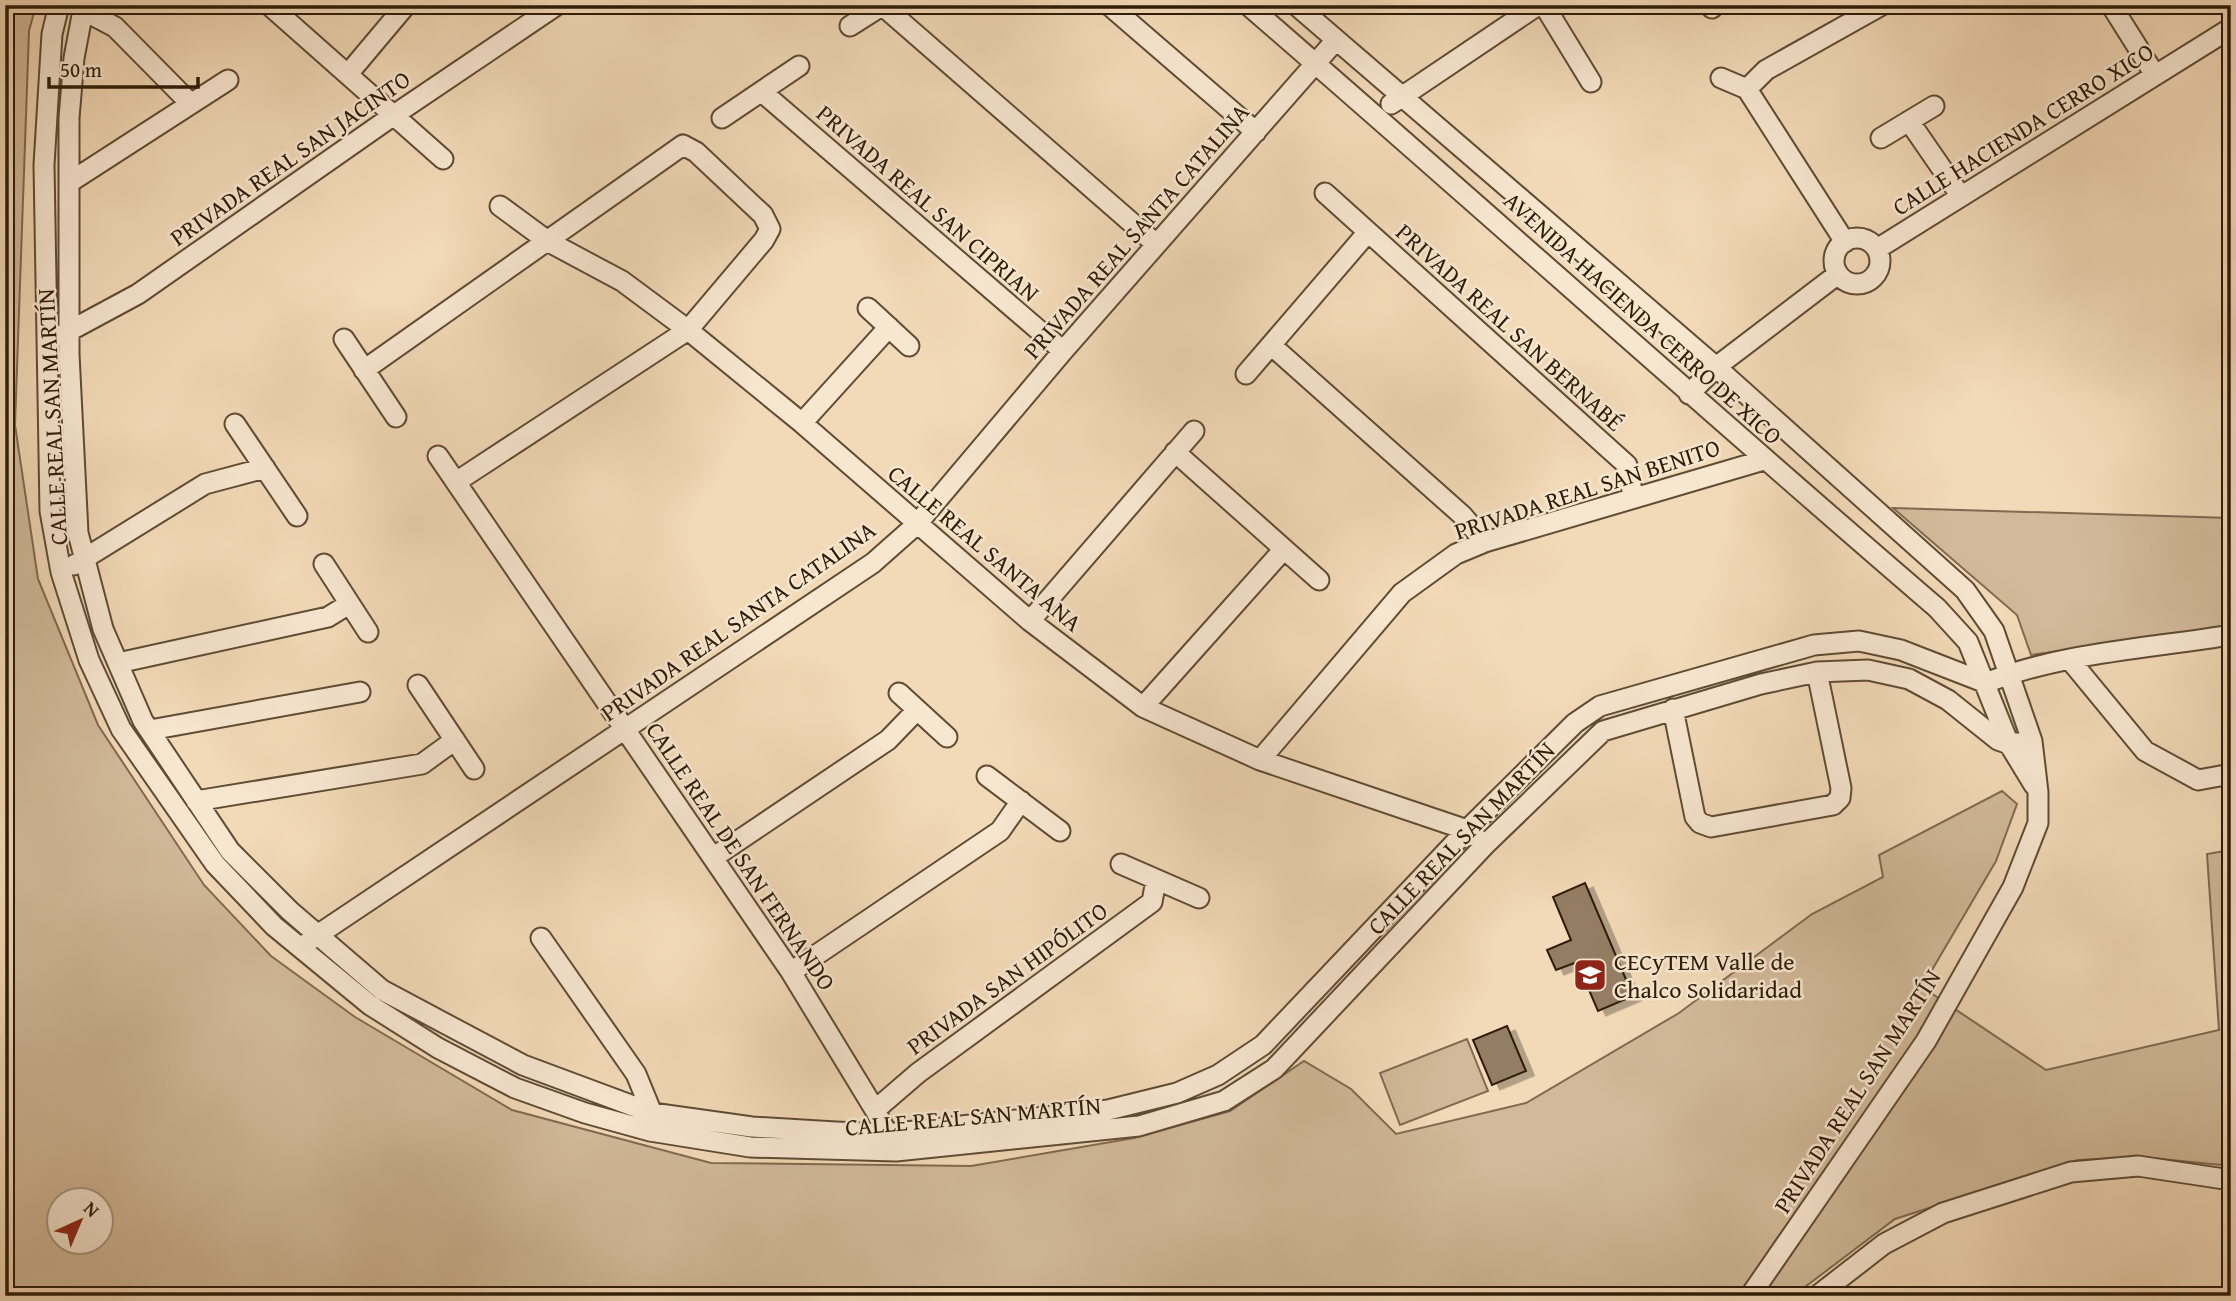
<svg xmlns="http://www.w3.org/2000/svg" width="2236" height="1301" viewBox="0 0 2236 1301" font-family="'Gentium Book Plus',serif">
	<style>
		.green { fill: #d1b999; stroke: #806a50; stroke-width: 2; fill-rule: evenodd }
		.building { fill: #947e63; stroke: #2e1c08; stroke-width: 2; filter: url(#shadow) }
		.lines { fill: none; stroke-linecap: round; stroke-linejoin: round }
		.minor-casing { stroke: #5f4b34; stroke-width: 23 }
		.minor { stroke: #f7e6d0; stroke-width: 19 }
		.labels { text-anchor: middle; dominant-baseline: central; stroke-width: 5; stroke-linejoin: round; paint-order: stroke }
		.street-label { font-size: 24px; fill: #2e1c08; stroke: #f7e6d0 }
		.poi-label { font-size: 24px; fill: #2e1c08; stroke: #f7e6d0; text-anchor: start }
	</style>
	<defs>
		<filter id="shadow"><feDropShadow dx="8" dy="4.5" stdDeviation="0" flood-color="#0004"/></filter>
	</defs>
	<rect width="100%" height="100%" fill="#f2d9b7"/>
	<filter id="stains"><feTurbulence type="fractalNoise" baseFrequency=".00286" numOctaves="4"/><feColorMatrix values="0 0 0 0 .2 0 0 0 0 .09 0 0 0 0 .02 0 0 0 .5 -.17"/></filter>
	<radialGradient id="worn" r=".72"><stop offset=".6" stop-color="#630" stop-opacity="0"/><stop offset="1" stop-color="#630" stop-opacity=".3"/></radialGradient>
	<path class="green" d="M5,5H36L29,31L15,425L38,579L98,725L204,885L271,956L355,1017L512,1110L711,1163L971,1166L1134,1138L1230,1111L1304,1061L1351,1089L1396,1134L1526,1103L1679,1013L1812,914L1883,877L1879,855L2002,791L2017,804L1996,861L1922,987L2046,1070L2219,1030L2207,854L2231,850V1166L2141,1157L2078,1160L1895,1219L1793,1296H5ZM60,1200H102V1242H60Z
		M1893,508L2231,518V627L2031,655L2017,615Z
		M1467,1039L1488,1091L1400,1125L1380,1073Z"/>
	<path class="building" d="M1585,883L1633,996L1598,1011L1577,962L1556,970L1547,950L1571,940L1553,897Z
		M1507,1026L1526,1071L1492,1085L1473,1040Z"/>
	<g class="lines">
		<defs>
			<path id="minor" d="M59,5L52,34L44,165L50,511L61,572L89,660L121,729L215,864L274,926L370,1005L438,1048L515,1088L585,1113L650,1131L750,1147L896,1151L1139,1126L1224,1101L1274,1069L1485,845L1603,731L1761,684L1817,672L1868,670L1909,679L1948,700L1998,740L2009,744L2032,741
				M84,5L74,58L69,118V354L78,533L103,629L143,721L230,851L290,911L382,990L523,1065L652,1113L752,1127L836,1132L887,1134L1108,1110L1177,1093L1218,1075L1263,1045L1467,830L1575,723L1600,706L1814,645L1859,641L1901,650L1986,683C2059,653 2152,648 2231,635
				M269,5L443,159
				M1109,5L1256,132
				M1248,5C1479,205 1705,409 1937,608L1968,642L2009,744L2034,785
				M1296,5L1716,367L1965,590L1994,631L2032,741L2038,792V823L2013,887L1926,1041L1750,1296
				M1544,5L1591,82
				M1711,5L1712,8
				M2111,5L2155,75
				M883,6L1156,244
				M83,10L115,27L191,104
				M850,26L883,5
				M348,74L406,5
				M1721,78L1747,89L1845,242
				M1747,89L1766,70L1882,5
				M762,92L1063,351
				M1391,104L1538,5
				M722,118L799,66
				M1909,121L1960,195
				M1881,138L1934,106
				M70,182L228,80
				M1325,193L1627,465L1633,496
				M500,206L549,242L622,281L688,330L802,423L1030,621L1143,707L1260,760L1467,830L1476,837
				M1834 261a23 23 0 1 1 46 0a23 23 0 1 1-46 0Z
				M1877,249L2231,28
				M868,308L909,346
				M60,336L138,294L394,115L557,5
				M344,339L396,417
				M1271,345L1462,515L1485,542
				M364,370L683,145L696,152L763,215L770,229L764,240L688,330L456,482
				M1246,374L1368,232
				M1689,394L1716,367L1838,274
				M802,423L889,327
				M235,424L297,516
				M1175,452L1319,580
				M438,456L791,972L875,1110L891,1141
				M324,564L368,632
				M74,565L205,484L265,468
				M1030,621L1194,431
				M2070,660L2145,751L2198,780L2231,774
				M118,663L328,617L349,604
				M418,685L474,769
				M899,693L947,737
				M1143,707L1284,549
				M1673,709L1695,817L1700,823L1711,827L1833,805L1840,798L1841,788L1817,672
				M150,730L360,692
				M1260,760L1402,593L1456,554L1485,542L1764,460
				M987,776L1060,831
				M196,801L422,764L455,740
				M714,857L888,740L917,710
				M1121,864L1199,898
				M541,938L636,1074L652,1113
				M310,940L873,563L917,524L1063,351L1336,40
				M791,972L1000,831L1021,801
				M875,1110L918,1073L1152,902L1156,880
				M1817,1296L1884,1244L1943,1213L2071,1172L2138,1166L2231,1180"/>
		</defs>
		<use href="#minor" class="minor-casing"/>
		<use href="#minor" class="minor"/>
	</g>
	<defs>
		<symbol id="school-square" viewBox="-11 -11 22 22"><rect x="-9" y="-9" width="18" height="18" rx="4" fill="#8f2418" stroke="#f7e6d0"/><path d="M0-5L7-2L0 1L-7-2ZM-4 1L0 2.5L4 1V4Q0 6-4 4Z" fill="#fff"/></symbol>
	</defs>
	<g fill-rule="evenodd">
		<use href="#school-square" x="1571" y="956" width="38" height="38"/>
	</g>
	<g class="labels">
		<g class="street-label">
			<text transform="translate(2023 129) rotate(-32)">CALLE HACIENDA CERRO XICO</text>
			<text transform="translate(290 158) rotate(-35)">PRIVADA REAL SAN JACINTO</text>
			<text transform="translate(928 203) rotate(41)">PRIVADA REAL SAN CIPRIAN</text>
			<text transform="translate(1136 231) rotate(-49)">PRIVADA REAL SANTA CATALINA</text>
			<text transform="translate(1643 318) rotate(42)">AVENIDA HACIENDA CERRO DE XICO</text>
			<text transform="translate(1510 327) rotate(42)">PRIVADA REAL SAN BERNABÉ</text>
			<text transform="translate(52 417) rotate(-93)">CALLE REAL SAN MARTÍN</text>
			<text transform="translate(1587 489) rotate(-18)">PRIVADA REAL SAN BENITO</text>
			<text transform="translate(985 548) rotate(40)">CALLE REAL SANTA ANA</text>
			<text transform="translate(738 621) rotate(-35)">PRIVADA REAL SANTA CATALINA</text>
			<text transform="translate(1461 838) rotate(-46)">CALLE REAL SAN MARTÍN</text>
			<text transform="translate(741 856) rotate(56)">CALLE REAL DE SAN FERNANDO</text>
			<text transform="translate(1007 978) rotate(-36)">PRIVADA SAN HIPÓLITO</text>
			<text transform="translate(1857 1091) rotate(-57)">PRIVADA REAL SAN MARTÍN</text>
			<text transform="translate(973 1116) rotate(-5)">CALLE REAL SAN MARTÍN</text>
		</g>
		<g class="poi-label">
			<text x="1614" y="961">CECyTEM Valle de<tspan x="1614" dy="28">Chalco Solidaridad</tspan></text>
		</g>
	</g>
	<rect width="2236" height="1301" fill="none" stroke="#f2d9b7" stroke-width="28"/>
	<rect x="7" y="7" width="2222" height="1287" fill="none" stroke="#2e1c08" stroke-width="3.5"/>
	<rect x="14" y="14" width="2208" height="1273" fill="none" stroke="#2e1c08" stroke-width="2"/>
	<g transform="translate(80 1221) rotate(44)"><circle r="33" fill="#f7e6d0" stroke="#a79580" stroke-width="2"/>
	<path d="M0-5L12 26L0 18L-12 26Z" fill="#8f2418"/>
	<text y="-10" font-size="19" font-weight="bold" text-anchor="middle" fill="#2e1c08">N</text>
	</g>
	<path d="M49 77v10h149v-10" fill="none" stroke="#2e1c08" stroke-width="3.5"/>
	<text x="60" y="77" font-size="21" fill="#2e1c08" stroke="#f7e6d0" stroke-width="5" paint-order="stroke">50 m</text>
	<rect width="100%" height="100%" filter="url(#stains)"/>
	<rect width="100%" height="100%" fill="url(#worn)"/>
</svg>
